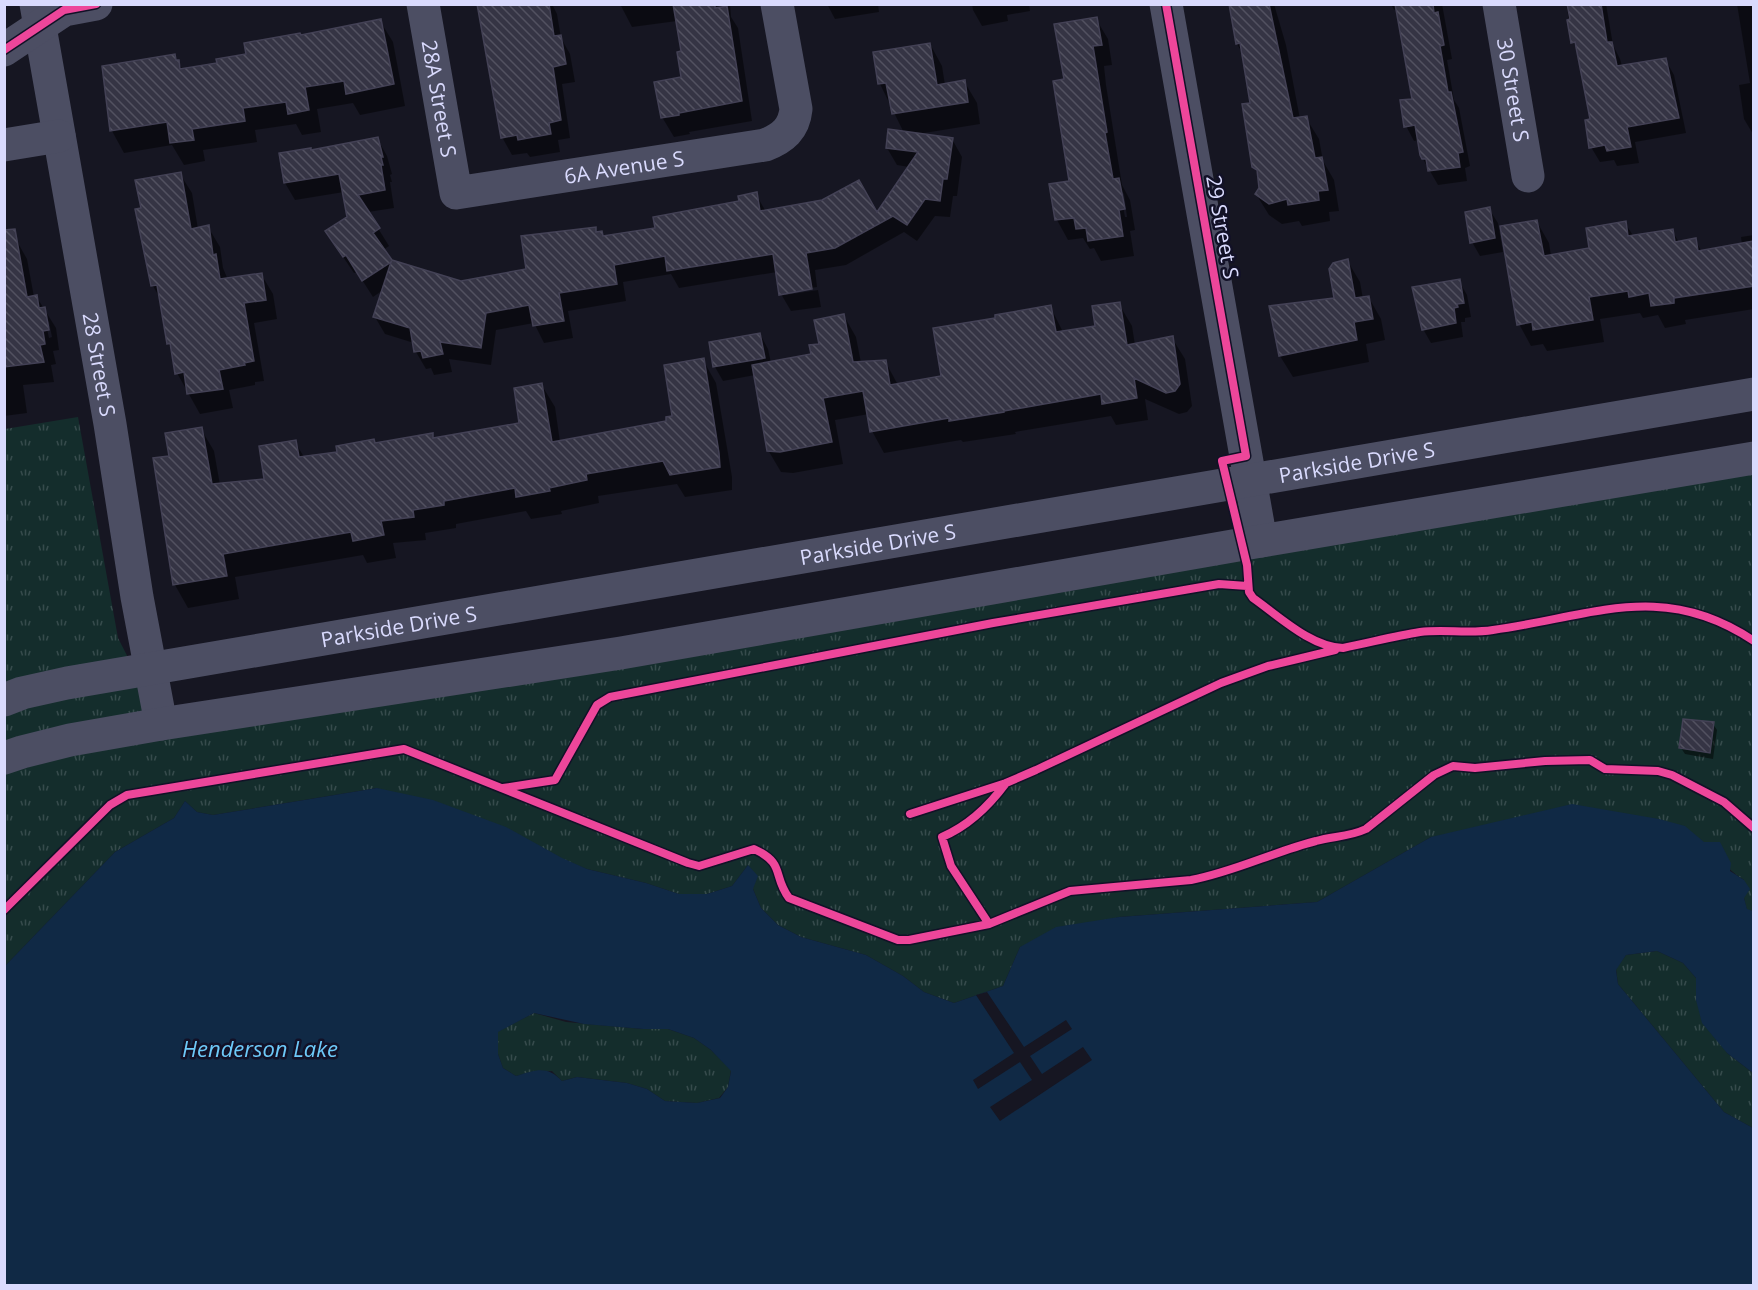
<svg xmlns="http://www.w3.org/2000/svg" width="1758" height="1290" viewBox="0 0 1758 1290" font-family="'Open Sans',sans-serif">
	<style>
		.park { fill: url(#park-tufts) }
		.water { fill: #102945; fill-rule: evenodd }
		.pier { fill: #161622 }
		.shadow { fill: #0007; fill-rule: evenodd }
		.building { fill: url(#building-back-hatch); stroke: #434155; stroke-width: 1.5 }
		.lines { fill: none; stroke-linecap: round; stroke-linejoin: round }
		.minor { stroke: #4c4e63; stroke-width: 33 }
		.cycleway-casing { stroke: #121127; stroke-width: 11 }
		.cycleway { stroke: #ed469a; stroke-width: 8 }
		.labels { text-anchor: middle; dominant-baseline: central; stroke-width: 5; stroke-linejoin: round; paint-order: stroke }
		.street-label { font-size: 21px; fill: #d9dafd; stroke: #121127 }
		.water-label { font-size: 22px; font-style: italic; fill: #6dc9f8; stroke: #121127 }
	</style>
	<defs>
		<pattern id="park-tufts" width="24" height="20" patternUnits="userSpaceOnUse" patternTransform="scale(1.5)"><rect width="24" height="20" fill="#142d2c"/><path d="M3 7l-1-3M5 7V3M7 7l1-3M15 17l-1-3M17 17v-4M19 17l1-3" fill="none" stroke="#364b4c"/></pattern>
		<pattern id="building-back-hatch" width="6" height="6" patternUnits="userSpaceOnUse" patternTransform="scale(1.5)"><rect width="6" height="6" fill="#353444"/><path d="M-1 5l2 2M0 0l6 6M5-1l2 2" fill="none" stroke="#525160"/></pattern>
	</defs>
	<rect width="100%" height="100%" fill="#161622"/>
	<path class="park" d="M78,417L118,638L162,724L1753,458V911L1747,910L1744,898V880C1724,868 1713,848 1694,835L1431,837L1317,902L1119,917L1020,947L1003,986L954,1003L924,992L903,976L866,955L801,937L778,925L761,908L753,889L748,865L732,886L707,894H679L646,883L587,869L377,788L213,815L197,812L185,801L174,818L115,852L5,966V429Z
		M1657,951L1683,963L1696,978V1000L1727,1053L1753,1073V1128L1724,1112L1618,984L1616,969L1626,955Z
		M534,1013L566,1022L643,1029H668L694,1038L711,1050L731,1070L728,1087L719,1098L697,1103L665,1101L647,1089L627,1083L577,1077L562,1081L552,1071L531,1072L516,1076L503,1068L498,1054L497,1032Z"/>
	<path class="water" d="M377,788L433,800L506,827L562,858L587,869L646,883L679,894H707L732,886L748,865L758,876L753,889L761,908L778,925L801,937L866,955L903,976L924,992L954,1003L1003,986L1020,947L1056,927L1119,917L1317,902L1431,837L1572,804L1659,819L1685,826L1704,842H1720L1731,863L1730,871L1744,880L1750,889L1744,898L1747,909L1753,911V1073L1727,1053L1702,1023L1696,1000V978L1683,963L1657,951L1626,955L1616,970L1618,984L1724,1112L1753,1128V1285L5,1286V966L115,852L174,818L185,801L197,812L213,815ZM534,1013L584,1024L643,1029H668L694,1038L711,1050L731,1071L728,1087L720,1098L697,1103L665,1101L647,1089L627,1083L577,1077L562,1081C547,1065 536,1070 516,1076L503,1068L498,1054V1032Z"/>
	<path class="pier" d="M987,992L1024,1047L1066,1020L1072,1029L1030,1056L1042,1074L1083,1047L1092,1060L1000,1121L990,1107L1032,1080L1020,1062L978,1089L973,1080L1014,1053L976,995Z"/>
	<path class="shadow" d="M479,4H552L557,14L561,38L570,54L575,82L562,84L570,138L558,140L560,152L530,157L527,153L512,155L502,137Z
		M620,4H730L731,17L738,28L752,121L689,132L690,134L674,137L662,117L683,78V52L677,21L632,27Z
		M827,4H878L879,12L835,19Z
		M972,4H1029L1030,11L1007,15L1008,21L982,26L973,10Z
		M1231,4H1274L1286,45L1300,119L1306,118L1319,139L1323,161L1334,180L1339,211L1329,212L1330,221L1302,226L1299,221L1282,224L1269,215L1256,194L1261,188L1259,176L1254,167L1252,104L1243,54L1237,44Z
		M1391,4H1442L1452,59L1447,60L1454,100L1459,108L1470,166L1465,168L1467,181L1438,185L1423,159L1419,140L1414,141L1406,126L1414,100L1397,9L1394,10Z
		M1566,4H1606L1613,45L1620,59L1622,66L1665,59L1674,75L1686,133L1635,142L1639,163L1617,166L1614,160L1600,162L1591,147L1592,120L1578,51L1573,42Z
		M1737,4H1754L1753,134L1744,119L1739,85L1750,83Z
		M1096,19L1108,39L1112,65L1104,66L1106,85L1122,185L1130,200L1135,230L1130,231L1134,256L1101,261L1094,248L1090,249L1083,238L1068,240L1057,220L1051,185L1070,182L1066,80ZM1120,190L1124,194L1127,217H1125Z
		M380,21L393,42L405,106L360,115L353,103L317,109L321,132L302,135L296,124L255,130L257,142L203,150L205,161L184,165L172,145L124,153L112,131L103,67L174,56L183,70L219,64L301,36Z
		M930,44L942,66L945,85L964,81L977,103L980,124L918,134L952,139L962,157L957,196H953L950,217L935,216L917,241L904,232L846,265L815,270L817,287L785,292V295L818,290L821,307L791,311L781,294L777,272L679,288L671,274L623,282L626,301L568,311L573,338L544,343L534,323L496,330L491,365L449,359L452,372L434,375L431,368L426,369L416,352L414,343L385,334L375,317L383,290L373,297L357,272L354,273L337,248L348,218L344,192L295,200L285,183L311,152L377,138L387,156L392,174L390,175L392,182H390L394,208L368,212L389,246L383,250L391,261L461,282L528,271L595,228L598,234L604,237L657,229L741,203L756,194L766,212L877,214L909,167L897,165L887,148L904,133L880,84Z
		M180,174L192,193L198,229L208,227L220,247L223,268L228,280L261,274L273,294L277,319L254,323L264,381L255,382V385L229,390L233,408L200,414L177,373L173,352L168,343L161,300L153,286L144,238L142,209Z
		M1489,209L1498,223L1503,252L1480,256L1472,242Z
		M1537,222L1549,243L1551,256L1591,250L1625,223L1634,237L1672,231L1679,242L1695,240L1702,252L1742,245L1741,237L1754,235V309L1685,320L1686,324L1665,328L1658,315L1643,318L1640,313L1600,319L1604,342L1547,351L1543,344L1531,346L1519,324Z
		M10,229L27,259L34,297L36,296L56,328L59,350L53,351L56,364L51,365L54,382L23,385L27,413L4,416V230ZM45,319L49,322L52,337L49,338Z
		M1347,260L1360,282L1363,299L1369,298L1381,319L1385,340L1366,344L1369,362L1293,377L1280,356L1336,299Z
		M1459,281L1467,295L1471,317L1465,318V322H1461L1463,337L1431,343L1423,329Z
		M1119,304L1132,326L1135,345L1172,338L1185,359L1192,406L1187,412L1179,414L1145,399L1148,420L1116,425L1111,416L1015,432L1016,434L963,442L961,440L884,453L872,431L869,414L835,420L843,464L793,473L781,472L768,450L755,375L723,381L715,367L711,343L760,334L768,349L771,363L813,355L844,316L856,337L861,363L885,361L898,385L943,378L997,319L1050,306L1063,332L1097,327Z
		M703,360L716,383L732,477V490L685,497L677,484L598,496L599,503L561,511L562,514L531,519L526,511L456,524V528L425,533L426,540L393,543L396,558L367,563L363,555L235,577L239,599L188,608L175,585L155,459L171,457L201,429L214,451L220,485L266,480L295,442L304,457L339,453L375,444L432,435L434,440L521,424L541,384L555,407L560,442L668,423L674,417Z
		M1713,724L1717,730L1713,759L1685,754L1681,748Z"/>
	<path class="building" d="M477,4H549L554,36L561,35L566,64L553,67L561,120L549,123L551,134L518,140L517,135L501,138Z
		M673,4H715V8L727,6L742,101L679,113V115L661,118L654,82L681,77L677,52L681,51Z
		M1229,4H1269L1293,118L1307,116L1315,158L1322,157L1328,190L1318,191L1319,200L1288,205L1287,199L1269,204L1255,194L1259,188L1257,170L1252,167L1242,104L1250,103L1240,43L1236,44Z
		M1395,4H1433L1434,13L1438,12L1444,45L1440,46L1448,92H1451L1463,152L1458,153L1460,167L1428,171L1426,159H1422L1420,155L1415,125L1404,127L1400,100L1412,99Z
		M1567,4H1601L1607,42H1612L1617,66L1666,58L1679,118L1627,127L1631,147L1607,151L1605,145L1589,148L1585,120L1590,119L1575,42L1571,43L1567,20L1570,19Z
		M1097,17L1102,45L1093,46L1107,132L1105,133L1113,179L1119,178L1125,209L1119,210L1123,236L1088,241L1086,228L1076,229L1074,218L1055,220L1049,184L1069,181L1053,81L1064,79L1054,24Z
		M381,19L394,84L346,94L344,81L305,87L309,110L288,114L286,102L243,108L245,121L192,129L194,140L170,143L167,122L110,131L102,66L175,54L176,60H179L180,69L217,63L216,59L246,54L244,43L300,33L301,35Z
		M930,43L937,85L965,80L968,102L892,114L886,83L878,84L873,52Z
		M888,129L953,138L947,179H943L940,201L925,199L907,225L893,216L835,248L806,253L812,289L779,295L773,254L667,271L665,256L614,265L617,284L559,293L564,321L533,326L529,305L486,313L481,348L440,342L443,354L423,358L421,351L414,352L410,328L373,317L391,262L362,281L346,255L343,257L325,231L347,217L339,174L284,183L279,153L311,148V150L378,137L383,157H381L383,165H381L385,190L358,195L380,228L373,233L392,260L461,281L526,269L521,236L596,227V232L602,231L603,236L655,228L653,217L739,201L738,196L757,192L760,211L822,200L859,180L877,212L918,152L886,148Z
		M181,172L191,229L209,225L213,255L216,254L220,279L262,273L266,300L244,303L254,361L244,363L245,365L219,370L223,389L187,394L184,372L175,374L170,343L167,344L157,285L151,286L135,209L141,208L135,180Z
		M1490,207L1495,238L1470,243L1465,212Z
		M1537,220L1544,256L1589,248L1586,228L1626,221L1628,236L1673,229L1675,242L1696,238L1698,251L1754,241V286L1674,298V303L1651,306L1649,293L1629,297L1628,291L1589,297L1593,320L1533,330L1532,322L1517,325L1500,226Z
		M15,229L27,297L37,295L39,308L45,307L49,330L43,331L45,344L40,345L44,362L4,367V230Z
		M1348,259L1355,298L1369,296L1373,319L1354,322L1357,340L1279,356L1269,306L1334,298L1329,269L1333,263Z
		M1460,279L1464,303L1457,304L1458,307L1454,308L1456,323L1422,330L1412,287Z
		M1120,302L1127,345L1173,336L1180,384L1175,391L1166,393L1134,378L1137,398L1102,404L1101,394L1004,411V412L949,421V418L870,432L863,391L823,398L832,442L780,452L767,451L752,365L811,354L809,345L819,344L814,320L844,314L853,362L886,360L890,385L941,376L933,328L995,318V315L1051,305L1056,332L1095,326L1092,306Z
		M760,333L765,358L713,367L709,342Z
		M704,358L719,453L720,467L670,475L663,461L586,474L587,480L549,488L550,491L516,497L515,488L444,501V505L413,510L414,517L381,521L384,535L353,541L351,532L223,554L227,576L173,585L153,458L169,456L165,433L202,427L212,484L264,479L259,446L296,440L299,457L337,452L336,446L374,439L375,443L433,433V438L519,423L514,388L542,383L552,442L666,421V417L672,416L664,365Z
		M1683,719L1714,722L1710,753L1679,748Z"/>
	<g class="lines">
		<g class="minor">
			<path id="s1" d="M36,4L110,424L137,597L161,724"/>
			<path id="s2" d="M423,4L456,193L765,145C783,138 794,129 796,109L777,4"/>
			<path d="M1166,4L1261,541"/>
			<path id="s3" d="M1499,4L1528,176"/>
			<path d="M4,50L64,10L96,4"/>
			<path d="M4,145L59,136"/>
			<path id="s4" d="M4,700L22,693L67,683L1754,394"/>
			<path d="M4,758L22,752L70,740L161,724L621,653L1261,541L1754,458"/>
		</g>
		<defs>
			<path id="cycleway" d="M1166,4L1246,456L1222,461L1247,565L1249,592L1253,598C1280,617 1311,647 1343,648C1369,643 1394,636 1420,632C1444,629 1469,634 1493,630C1590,617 1662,579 1754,641
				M4,50L64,10L96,4
				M503,788L555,780L597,705L610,697L993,623L1219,584L1247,586
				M910,814L1006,783L1036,770L1221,683L1268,666L1335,650
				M4,910L110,805L127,795L404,749L688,863L699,866L754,849C786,864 772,875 789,898L898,940H909L989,924L1070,891L1191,880C1234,872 1273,852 1316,841C1333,836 1349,837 1366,829L1434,775L1453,766L1475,768L1545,761L1590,760L1605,769L1658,771L1672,775L1724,802L1754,828
				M989,924L951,866L942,837C968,826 989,806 1006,783"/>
		</defs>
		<use href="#cycleway" class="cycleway-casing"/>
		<use href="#cycleway" class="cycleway"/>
	</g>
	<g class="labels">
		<g class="street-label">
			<text stroke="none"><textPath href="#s3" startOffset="87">30 Street S</textPath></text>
			<text stroke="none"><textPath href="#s2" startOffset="96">28A Street S</textPath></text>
			<text stroke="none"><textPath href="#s2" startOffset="362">6A Avenue S</textPath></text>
			<text transform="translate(1223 227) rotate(80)">29 Street S</text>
			<text stroke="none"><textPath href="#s1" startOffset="366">28 Street S</textPath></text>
			<text stroke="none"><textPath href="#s4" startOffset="1374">Parkside Drive S</textPath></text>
			<text stroke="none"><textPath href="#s4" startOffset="888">Parkside Drive S</textPath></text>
			<text stroke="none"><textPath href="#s4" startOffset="402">Parkside Drive S</textPath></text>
		</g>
		<g class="water-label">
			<text x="260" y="1048">Henderson Lake</text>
		</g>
	</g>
	<rect width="1758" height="1290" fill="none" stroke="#d9dafd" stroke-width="12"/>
</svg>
